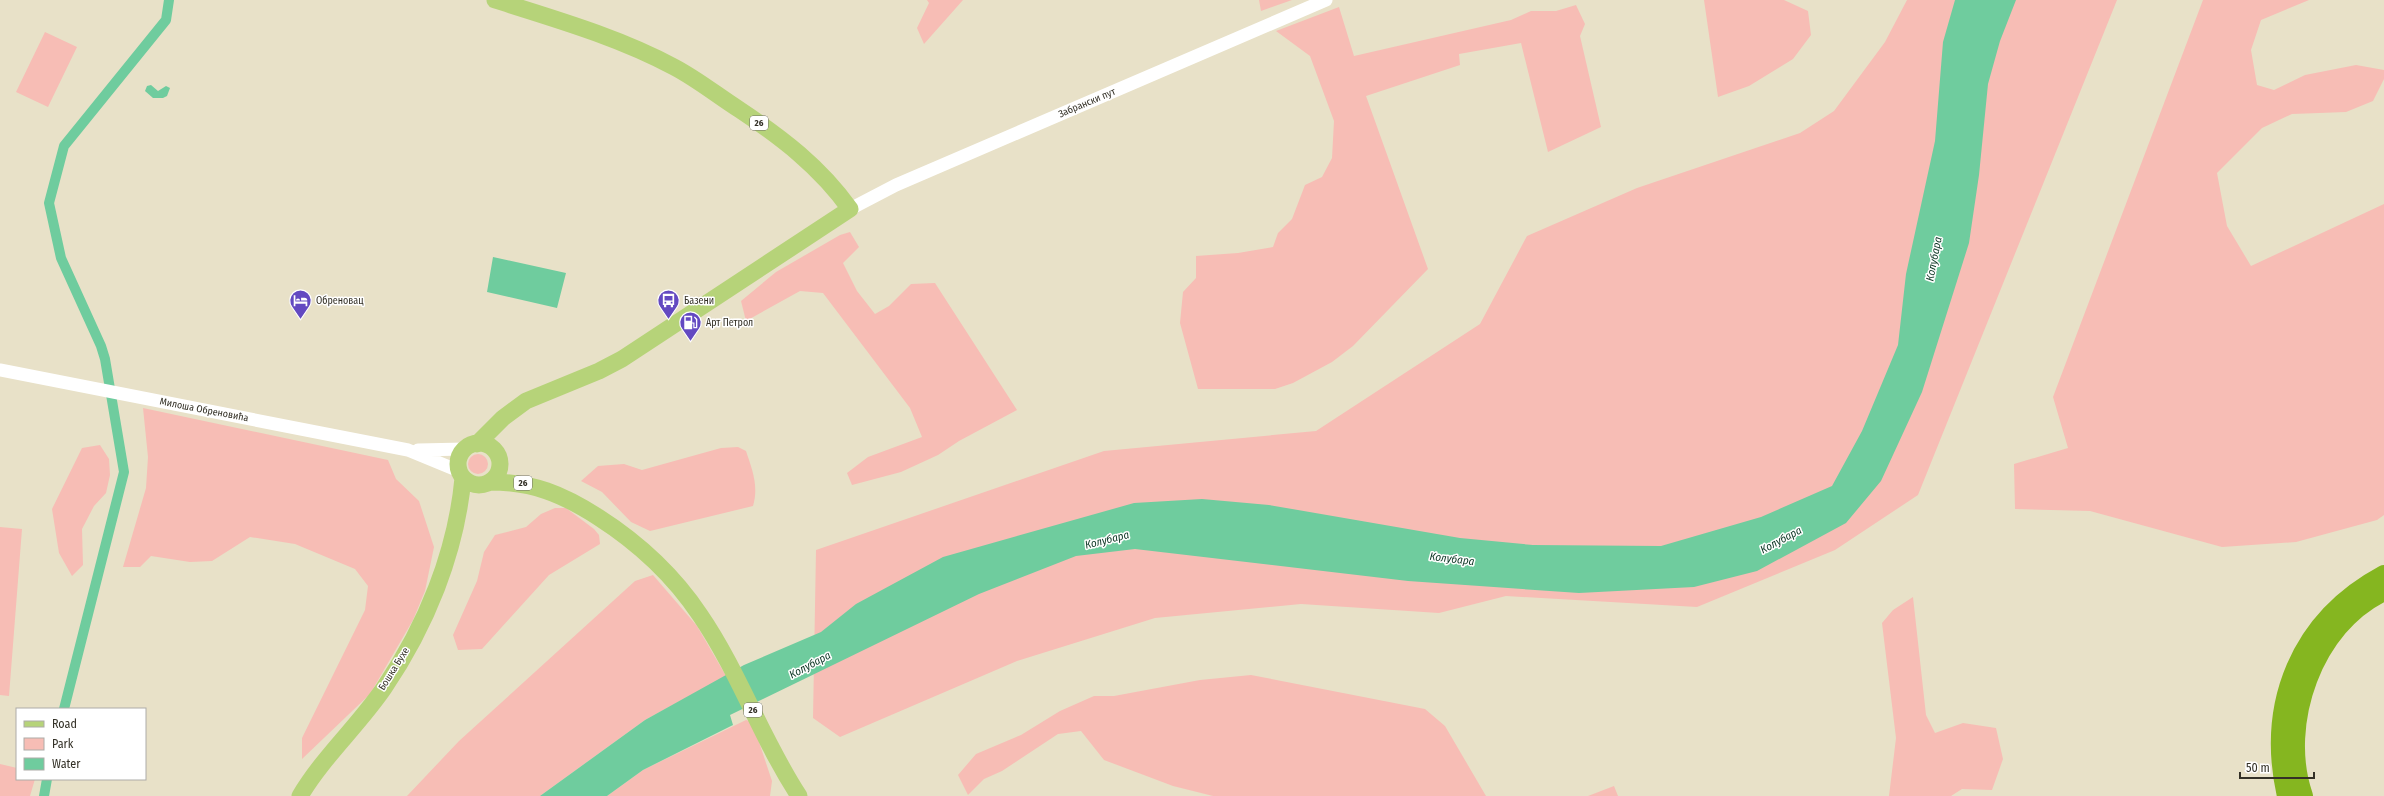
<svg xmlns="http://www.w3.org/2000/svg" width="2384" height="796" viewBox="0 0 2384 796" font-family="'Fira Sans Condensed',sans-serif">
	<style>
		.green { fill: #f7bdb5 }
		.water { fill: #6fcc9e }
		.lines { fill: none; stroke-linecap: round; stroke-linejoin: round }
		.canal { stroke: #6fcc9e; stroke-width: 10 }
		.minor { stroke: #fff; stroke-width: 13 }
		.major { stroke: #b6d379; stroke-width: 17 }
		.highway { stroke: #85b620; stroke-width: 20 }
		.labels { text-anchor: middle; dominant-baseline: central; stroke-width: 3; stroke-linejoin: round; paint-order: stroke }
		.shield { fill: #fff; stroke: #706e67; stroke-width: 1 }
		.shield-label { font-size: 9px; font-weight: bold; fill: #333026 }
		.street-label { font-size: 10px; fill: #333026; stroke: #fff }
		.poi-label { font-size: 10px; fill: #333026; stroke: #fff; text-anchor: start }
		.water-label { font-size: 11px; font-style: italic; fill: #0b3523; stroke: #fff }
	</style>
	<rect width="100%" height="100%" fill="#e8e1c8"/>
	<path class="green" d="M927,0H963L924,44L917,28L929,3Z
		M1259,0H1292L1261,11Z
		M1704,0H1784L1808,11L1811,35L1793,59L1749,86L1718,97Z
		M1907,0H2117L1918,495L1835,550L1697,607L1506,596L1439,613L1301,604L1155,618L1017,661L840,737L813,718L816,550L1104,451L1316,431L1480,324L1527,236L1637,188L1800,133L1834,111L1885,42Z
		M2203,0H2309L2261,20L2251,50L2257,85L2274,90L2305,75L2356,65L2384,70V79L2373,101L2346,112L2292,114L2262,128L2217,173L2227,226L2251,266L2384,204V515L2377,520L2296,542L2222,547L2090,511L2015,509L2014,464L2068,448L2053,397Z
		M1576,5L1585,24L1580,36L1601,127L1548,152L1521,43L1459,54L1460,65L1366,96L1428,269L1353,346L1332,362L1293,383L1275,389H1198L1180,323L1183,292L1196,278V256L1238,253L1273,247L1278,233L1292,219L1305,185L1322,177L1332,158L1334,121L1310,56L1276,31L1339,7L1354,56L1511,20L1531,11H1556Z
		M45,32L77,47L48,107L16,92Z
		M850,232L859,247L843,263L857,291L875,314L889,306L911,284L935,283L1017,410L959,441L938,455L901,472L852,485L847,473L868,457L922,437L910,408L823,293L800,291L746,321L741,301L776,272L840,235Z
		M143,408L388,460L396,479L419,501L434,547L425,591L413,620L370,694L302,759V738L365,610L368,586L355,569L295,544L250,537L212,561L190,562L151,556L140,567H123L146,488L148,457Z
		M100,445L109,459L110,475L106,493L94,506L82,529L83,565L72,576L59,553L52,509L82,448Z
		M738,447L746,451C752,469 759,486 753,506L650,531L631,522L602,492L581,481L598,466L624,464L642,470L721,448Z
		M468 464a10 10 0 1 1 20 0a10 10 0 1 1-20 0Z
		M555,508H566L594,529L599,535L600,544L549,575L482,649L458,650L453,635L477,581L484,552L495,535L526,527L541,514Z
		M0,527L22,529L9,696L0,695Z
		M653,575L697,626L726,676L645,720L540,796H407L459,741L635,581Z
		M1913,597L1926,715L1935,733L1963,723L1996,728L2003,759L1992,790L1962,789L1951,796H1889L1896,738L1882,623L1893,610Z
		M1251,675L1425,709L1445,726L1486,796H1213L1173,786L1104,760L1081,731L1058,734L1002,771L984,779L968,795L958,775L976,754L1021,735L1060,711L1094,696H1114L1200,680Z
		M746,720L752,722L755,730L772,781L770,796H607L643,770Z
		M0,764L17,768V779H35L30,796H0Z
		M1614,786L1618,796H1588Z"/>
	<path class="water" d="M1955,0H2016L2000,41L1988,84L1979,175L1969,243L1922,392L1881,481L1846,523L1757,571L1694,587L1579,593L1408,581L1135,549L1076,556L979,594L730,715L733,725L643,770L607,796H540L645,720L744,665L821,632L856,604L943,557L1134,503L1202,499L1269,505L1460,538L1533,545L1661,546L1761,517L1832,486L1862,431L1898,345L1906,274L1935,141L1943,42Z
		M151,85L158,91L166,86L170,88L167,96L163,98H153L145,91L147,86Z
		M493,257L566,273L557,308L487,292Z"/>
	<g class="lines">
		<path class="canal" d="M64,709L124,472L105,359L101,346L61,258L49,203L64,146L166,20L169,0
			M44,796L47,779"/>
		<path class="minor" d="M850,209L896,185L1326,0
			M0,370L408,450L459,471
			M418,450L465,449"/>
		<path class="major" d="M458 464a21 21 0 1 1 42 0a21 21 0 1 1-42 0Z
			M477,444L503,418L526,401L599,371L622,359L850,209C820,167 782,138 740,110C718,96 697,79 674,67C618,37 555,19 495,0
			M490,482C533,482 562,494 598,517C637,542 674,576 700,615C739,672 761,738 799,796
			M300,796C323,757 358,726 384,688C426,626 456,553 463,478"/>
		<path class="highway" d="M2287,796C2266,704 2300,620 2384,575
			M2303,796C2278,724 2313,624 2384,591"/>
	</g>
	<defs>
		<symbol id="hotel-pin" viewBox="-11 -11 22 30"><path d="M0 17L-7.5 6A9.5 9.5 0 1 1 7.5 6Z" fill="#6349c1" stroke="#fff"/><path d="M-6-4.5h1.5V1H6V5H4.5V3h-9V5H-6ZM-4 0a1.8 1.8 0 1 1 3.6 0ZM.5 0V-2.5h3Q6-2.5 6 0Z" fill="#fff"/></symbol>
		<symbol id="bus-pin" viewBox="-11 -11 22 30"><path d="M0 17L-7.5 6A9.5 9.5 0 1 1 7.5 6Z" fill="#6349c1" stroke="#fff"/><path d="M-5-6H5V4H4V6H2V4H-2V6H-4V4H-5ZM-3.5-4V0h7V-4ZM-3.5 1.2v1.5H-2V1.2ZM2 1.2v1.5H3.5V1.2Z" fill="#fff"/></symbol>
		<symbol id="fuel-pin" viewBox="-11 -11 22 30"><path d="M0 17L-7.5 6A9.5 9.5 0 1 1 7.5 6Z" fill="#6349c1" stroke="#fff"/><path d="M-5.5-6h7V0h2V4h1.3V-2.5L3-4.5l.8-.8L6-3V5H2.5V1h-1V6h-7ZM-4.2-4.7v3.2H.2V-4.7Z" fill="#fff"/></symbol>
	</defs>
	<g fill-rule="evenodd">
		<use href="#hotel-pin" x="288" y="288" width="25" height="34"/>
		<use href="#bus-pin" x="656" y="288" width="25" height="34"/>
		<use href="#fuel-pin" x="678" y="310" width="25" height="34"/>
	</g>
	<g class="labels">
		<g class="shield">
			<rect x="750" y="116" width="18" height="14" rx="3"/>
			<rect x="514" y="476" width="18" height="14" rx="3"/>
			<rect x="744" y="703" width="18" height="14" rx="3"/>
		</g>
		<g class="shield-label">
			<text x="759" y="123">26</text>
			<text x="523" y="483">26</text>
			<text x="753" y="710">26</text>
		</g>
		<g class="street-label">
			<text transform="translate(1087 103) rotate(-23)">Забрански пут</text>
			<text transform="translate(204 410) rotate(11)">Милоша Обреновића</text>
			<text transform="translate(394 669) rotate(-58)">Бошка Бухе</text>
		</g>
		<g class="poi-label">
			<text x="316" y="301">Обреновац</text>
			<text x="684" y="301">Базени</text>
			<text x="706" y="323">Арт Петрол</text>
		</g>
		<g class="water-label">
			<text transform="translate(1934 259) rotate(-79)">Колубара</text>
			<text transform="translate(1107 540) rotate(-14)">Колубара</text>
			<text transform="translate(1781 540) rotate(-28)">Колубара</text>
			<text transform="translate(1452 559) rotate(7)">Колубара</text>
			<text transform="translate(810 665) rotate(-28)">Колубара</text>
		</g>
	</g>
	<rect x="16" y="708" width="130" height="72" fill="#ffffff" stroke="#adaca8"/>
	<rect x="24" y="721" width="20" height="6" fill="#b6d379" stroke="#adaca8"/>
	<text x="52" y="728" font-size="12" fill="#333026">Road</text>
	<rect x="24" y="738" width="20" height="12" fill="#f7bdb5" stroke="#adaca8"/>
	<text x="52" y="748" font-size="12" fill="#333026">Park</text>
	<rect x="24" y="758" width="20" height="12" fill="#6fcc9e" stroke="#adaca8"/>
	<text x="52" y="768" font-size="12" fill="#333026">Water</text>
	<path d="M2240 772v6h74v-6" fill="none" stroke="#333026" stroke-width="2"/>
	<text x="2246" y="772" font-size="12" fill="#333026" stroke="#ffffff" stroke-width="3" paint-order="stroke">50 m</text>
</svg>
